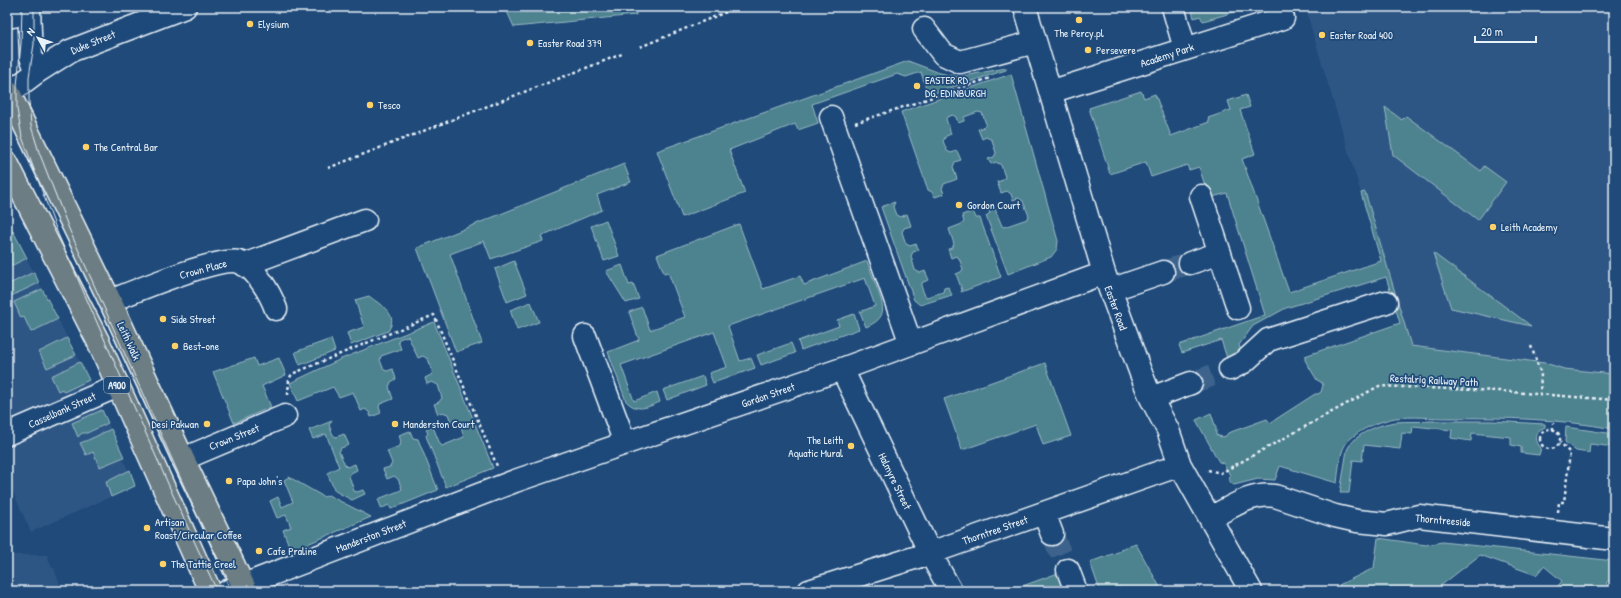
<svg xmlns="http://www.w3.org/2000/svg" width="1621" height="598" viewBox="0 0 1621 598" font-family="'Patrick Hand',sans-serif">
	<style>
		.built { fill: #2d5685 }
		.green { fill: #4e828f; stroke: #9bbac4 }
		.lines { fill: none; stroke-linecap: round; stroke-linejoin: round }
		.minor-tunnel { stroke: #3d638d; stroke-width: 22; stroke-dasharray: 22 11; stroke-linecap: butt }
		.minor-casing { stroke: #e8f1f8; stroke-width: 25 }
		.major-casing { stroke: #e8f1f8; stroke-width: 25 }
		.path { stroke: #e8f1f8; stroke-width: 2.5; stroke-dasharray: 3 3; stroke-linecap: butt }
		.minor { stroke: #1f4a7a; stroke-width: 22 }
		.major { stroke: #6c7e84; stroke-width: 22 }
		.tram { stroke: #e8f1f8; stroke-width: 1 }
		.poi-dot { fill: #ffd166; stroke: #1f4a7a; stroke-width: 1.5 }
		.labels { text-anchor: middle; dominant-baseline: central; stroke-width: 3.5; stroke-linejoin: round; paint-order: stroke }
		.shield { fill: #1f4a7a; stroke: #acbfd2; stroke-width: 1 }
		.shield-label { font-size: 10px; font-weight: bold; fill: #e8f1f8 }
		.poi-label { font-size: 11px; fill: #e8f1f8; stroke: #1f4a7a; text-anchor: start }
		.street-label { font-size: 11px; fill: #e8f1f8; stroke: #1f4a7a }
	</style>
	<rect width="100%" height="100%" fill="#1f4a7a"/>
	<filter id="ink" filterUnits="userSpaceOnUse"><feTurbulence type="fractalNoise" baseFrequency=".025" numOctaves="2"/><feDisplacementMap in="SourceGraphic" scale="8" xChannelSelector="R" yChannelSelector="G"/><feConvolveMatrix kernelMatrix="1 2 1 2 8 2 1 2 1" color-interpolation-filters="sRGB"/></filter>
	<g filter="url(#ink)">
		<path class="built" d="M1305,7H1614V384L1410,357Z
			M7,220L89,380L135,486L31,532L7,479Z
			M7,555H47L52,568H54L62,591H7Z"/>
		<path class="green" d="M505,7H636V15L514,27Z
			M1202,7H1210V9L1218,7H1252L1203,21L1200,16L1194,18L1192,10Z
			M908,61L940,73L958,77L1006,68V70L928,95L921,72L906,77L897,74L812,104L818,123L798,130L795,124L729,150L745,193L682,217L657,151Z
			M1011,74L1058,241L1057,249L1051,257L1008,274L986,216L990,213L989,211L995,209L1002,226L1004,227L1027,219L1029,216L1023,201L1018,198L1013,200L1011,194L1007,191L1001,193L997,182L1003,180L1005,177L1001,165L996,162L991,164L988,159L994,157L996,153L992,140L986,137L982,139L978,129L984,127L986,124L982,113L978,112L964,117V121L958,123L956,117L953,115L947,117L946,119L951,134L946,136L943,141L947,151L951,153L957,151L961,160L955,162L953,167L957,179L944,184L942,188L944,194L935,197L932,192L928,190L901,112Z
			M1141,91L1144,98L1155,94L1171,136L1209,122L1208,118L1231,110L1228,101L1246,95L1250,107L1240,110L1255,154L1242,159L1289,292L1381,261L1361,193L1365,192L1411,346L1545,363L1564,369L1614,374V429C1560,419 1505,417 1450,418C1432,418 1413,416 1395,418C1380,421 1360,429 1349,440C1339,449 1339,470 1337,483L1280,466L1275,480L1258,479L1234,485C1229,482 1229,480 1230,475L1223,463L1219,462L1196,420L1211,413L1216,428V435L1222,437L1226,436L1228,433L1267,419L1270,423L1315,394H1318L1321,392L1323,385L1321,382L1317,380L1305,360V356L1400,323L1386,277L1286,308L1253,326L1239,345L1243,357L1228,361L1221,340L1182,353L1179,345L1265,315L1227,193L1209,198L1199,167L1189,170L1187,165L1151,177L1146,162L1110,174L1089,108Z
			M1385,107L1402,120L1406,116L1481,171L1484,166L1506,182L1478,220L1393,155Z
			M624,164L631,182L597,195L602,210L541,236L543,241L491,259L484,241L450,254L482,343L456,352L417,248Z
			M895,202L893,207L896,215L900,217L907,214L911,226L904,228L902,232L906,244L910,246L916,244L919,250L913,252L911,256L915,270L920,273L925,271L929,280L923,282L921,286L925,296L927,297L943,292L944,288L948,287L952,295L920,305L914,300L881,207Z
			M973,211L976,218H980L1001,277L961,292L962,290L956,274L961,272L963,269L959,258L956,256L951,258L948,249L952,248L954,244L949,229L962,224L964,222L962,215Z
			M606,220L619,256L604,261L591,226Z
			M739,224L763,289L800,276L804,285L867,261C870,270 874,279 877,288C884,307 888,318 866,327L860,312L875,306L865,278L728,326L740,361L751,358L755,368L713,383L709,373L727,367L714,332L621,365L634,401L657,392L660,402C648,407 637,413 626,401L608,352L639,340L629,312L642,307L650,330L685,317L668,272L664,273L657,255Z
			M13,231L27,258L7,268V234Z
			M1433,253L1531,326L1451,308Z
			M514,261L527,294L507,302L495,269Z
			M622,265L629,285L633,284L639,299L626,303L606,271Z
			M34,272L39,283L11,296L7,285Z
			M42,289L58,319L31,332L24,317L21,318L14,302Z
			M369,296C380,305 400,314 388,331L351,345L347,333L364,327L355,300Z
			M531,302L539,322L517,330L510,310Z
			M854,314L859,329L801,350L798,341L839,326L837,320Z
			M434,322L493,468L446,487L426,436L428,433L426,430L433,427L440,444L442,446L464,437L459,422L455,420L451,422L448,414L442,412L438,414L434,404L439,402L442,398L438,385L432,382L427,384L425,378L431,375L433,372L428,359L423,356L418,358L408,336L399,339L398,341L401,349L381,356L380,360L384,370L387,371L393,369L396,379L391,382L389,387L393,399L380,404L379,407L381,413L371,417L369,412L365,409L361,411L353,392L339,397L333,387L298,401L290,383L341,359Z
			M67,338L76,355L47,368L39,352Z
			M331,339L335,351L300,365L295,352Z
			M791,343L795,353L761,365L757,355Z
			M254,358L257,366L279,358L286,375L262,386L271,407L234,423L213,372Z
			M80,362L89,380L64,392L62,389L58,391L51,376Z
			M1045,363L1071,436L1043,445L1036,424L962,450L944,399Z
			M703,376L706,385L667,400L663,390Z
			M102,410L108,423L87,433H82L78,437L72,423Z
			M332,421L329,425L333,435L336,437L344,434L349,445L341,448L339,452L345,465L347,467L355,464L357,470L351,473L349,476L354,491L357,492L363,490L365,494L352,500L335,491L327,473L339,467L326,434L313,439L309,430Z
			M1491,421L1545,424V427C1535,432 1534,440 1541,448L1539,455L1521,453V447L1511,445V437L1472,433L1471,441L1451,438L1452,430L1413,426L1412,434L1402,433L1400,449L1364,445L1362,461L1353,460L1349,493H1340L1347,450C1354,434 1379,424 1396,422C1407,421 1419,422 1430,421C1450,421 1471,421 1491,421Z
			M1566,427L1614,434V447L1590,444L1589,453L1576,451L1565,442Z
			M111,429L124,457L100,467L93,452L86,455L80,443C90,440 100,434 111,429Z
			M410,431L413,438L418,439L438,490L391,509L389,505L380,509L381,507L378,499L399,491L402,489L398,479L394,476L387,479L383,469L390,467L392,463L387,451L400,446L401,442L399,435Z
			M130,470L135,486L111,497L106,482Z
			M289,477L324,497L328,495L371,517L291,551L283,530L291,527L286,515L277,518L270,501L278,497L282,507L293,502L284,480Z
			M1378,538L1426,545L1442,542L1614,561V576L1606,583L1613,591H1554L1562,581L1544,566L1536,575L1480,555L1439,587L1442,591H1342L1339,585L1374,568Z
			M1136,544L1162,591H1122L1120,587L1109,591H1100L1090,562L1121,551L1120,549Z
			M1061,572L1068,591H1018L1017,588Z"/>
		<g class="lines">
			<path class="minor-tunnel" d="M1163,272L1190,263
				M1191,383L1230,369
				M1052,534L1068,570"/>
			<defs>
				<path id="minor" d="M29,7L31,57L37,72
					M1025,7L1104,273L1140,371L1151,398L1168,430L1180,465L1251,591
					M1173,7L1185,49
					M7,17L13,16
					M924,29L943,54L960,62L1035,42
					M1050,92L1283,18
					M9,93L37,72L70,51L185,7
					M831,117L911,344
					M1201,196L1238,308
					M1190,263L1220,253
					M244,265L365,220
					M1110,290L1163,272
					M110,301C133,292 219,256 239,262C256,268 270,293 276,309
					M585,336L625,443
					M842,369L930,553L951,591
					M1230,369L1244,362L1268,340L1386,302
					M1151,398L1191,383
					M7,434L118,386
					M183,459L285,416
					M1044,513L1052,534
					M1210,518C1230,508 1252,492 1275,496L1335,516L1357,521L1387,524L1419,516L1614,539
					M1068,570L1076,591
					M228,591L515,481L842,369L1104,273
					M809,591L930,553L1180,465"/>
				<path id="major" d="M7,94L9,93L110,301L183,459L246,591
					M7,163L98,341L210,591"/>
			</defs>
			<use href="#minor" class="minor-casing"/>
			<use href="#major" class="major-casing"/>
			<path class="path" d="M640,47L731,10L749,7
				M855,123L990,78
				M328,168L622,54
				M1531,346L1541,374L1540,394
				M288,395L289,379L292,374L434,315L497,466
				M1540 439a10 10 0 1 1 20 0a10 10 0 1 1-20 0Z
				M1553,430V423
				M1208,470L1221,473L1379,386L1499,391L1614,400
				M1558,512L1559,502H1564L1570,453L1560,442"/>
			<use href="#minor" class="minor"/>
			<use href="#major" class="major"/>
			<path class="tram" d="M22,7L21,43L17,86V109L22,137L58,234L173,495L217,591
				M34,7V44L29,77V101L31,126L39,152L69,229L231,591"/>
		</g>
	</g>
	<g class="poi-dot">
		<circle cx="1079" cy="20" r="4"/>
		<circle cx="250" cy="24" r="4"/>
		<circle cx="1322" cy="35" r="4"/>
		<circle cx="530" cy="43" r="4"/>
		<circle cx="1088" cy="50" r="4"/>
		<circle cx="917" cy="86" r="4"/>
		<circle cx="370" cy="105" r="4"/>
		<circle cx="86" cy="147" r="4"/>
		<circle cx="959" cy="205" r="4"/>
		<circle cx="1493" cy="227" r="4"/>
		<circle cx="163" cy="319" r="4"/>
		<circle cx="175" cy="346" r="4"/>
		<circle cx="207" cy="424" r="4"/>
		<circle cx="395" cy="424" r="4"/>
		<circle cx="851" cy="446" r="4"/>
		<circle cx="229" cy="481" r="4"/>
		<circle cx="147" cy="528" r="4"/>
		<circle cx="259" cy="551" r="4"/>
		<circle cx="163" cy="564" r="4"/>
	</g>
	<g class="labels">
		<rect class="shield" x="104" y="377" width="26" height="16" rx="3"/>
		<g class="shield-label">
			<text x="117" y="385">A900</text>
		</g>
		<g class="poi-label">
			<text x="258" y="24">Elysium</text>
			<text x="1079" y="33" text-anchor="middle">The Percy.pl</text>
			<text x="1330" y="35">Easter Road 400</text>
			<text x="538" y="43">Easter Road 379</text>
			<text x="1096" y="50">Persevere</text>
			<text x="925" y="80">EASTER RD<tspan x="925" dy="13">DG, EDINBURGH</tspan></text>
			<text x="378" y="105">Tesco</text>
			<text x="94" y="147">The Central Bar</text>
			<text x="967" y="205">Gordon Court</text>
			<text x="1501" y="227">Leith Academy</text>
			<text x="171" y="319">Side Street</text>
			<text x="183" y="346">Best-one</text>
			<text x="199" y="424" text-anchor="end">Desi Pakwan</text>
			<text x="403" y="424">Manderston Court</text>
			<text x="843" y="440" text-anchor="end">The Leith<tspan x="843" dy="13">Aquatic Mural</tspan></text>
			<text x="237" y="481">Papa John's</text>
			<text x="155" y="522">Artisan<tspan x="155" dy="13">Roast/Circular Coffee</tspan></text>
			<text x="267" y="551">Cafe Praline</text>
			<text x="171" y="564">The Tattie Creel</text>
		</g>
		<g class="street-label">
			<text transform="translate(93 42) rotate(-22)">Duke Street</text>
			<text transform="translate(1167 55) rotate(-18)">Academy Park</text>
			<text transform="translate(203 269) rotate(-15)">Crown Place</text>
			<text transform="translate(1116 308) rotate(70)">Easter Road</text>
			<text transform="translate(129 341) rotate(65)">Leith Walk</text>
			<text transform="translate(1434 380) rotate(3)">Restalrig Railway Path</text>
			<text transform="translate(768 395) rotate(-19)">Gordon Street</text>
			<text transform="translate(62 410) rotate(-24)">Casselbank Street</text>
			<text transform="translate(234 437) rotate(-22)">Crown Street</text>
			<text transform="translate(895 481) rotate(64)">Halmyre Street</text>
			<text transform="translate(1443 520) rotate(5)">Thorntreeside</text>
			<text transform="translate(995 530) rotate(-19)">Thorntree Street</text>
			<text transform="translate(371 536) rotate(-21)">Manderston Street</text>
		</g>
	</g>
	<rect width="1621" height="598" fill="none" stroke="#1f4a7a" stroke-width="24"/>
	<rect x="12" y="12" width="1597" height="574" fill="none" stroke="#e8f1f8" stroke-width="1.5" filter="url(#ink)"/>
	<g transform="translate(38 38) rotate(310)" stroke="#1f4a7a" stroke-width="3" paint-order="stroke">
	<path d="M0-3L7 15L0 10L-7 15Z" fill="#e8f1f8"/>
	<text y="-6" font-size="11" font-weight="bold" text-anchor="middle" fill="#e8f1f8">N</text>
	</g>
	<path d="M1475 36v6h61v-6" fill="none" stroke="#e8f1f8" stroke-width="2"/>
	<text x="1481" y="36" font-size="12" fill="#e8f1f8" stroke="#1f4a7a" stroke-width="3" paint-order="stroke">20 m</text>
</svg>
